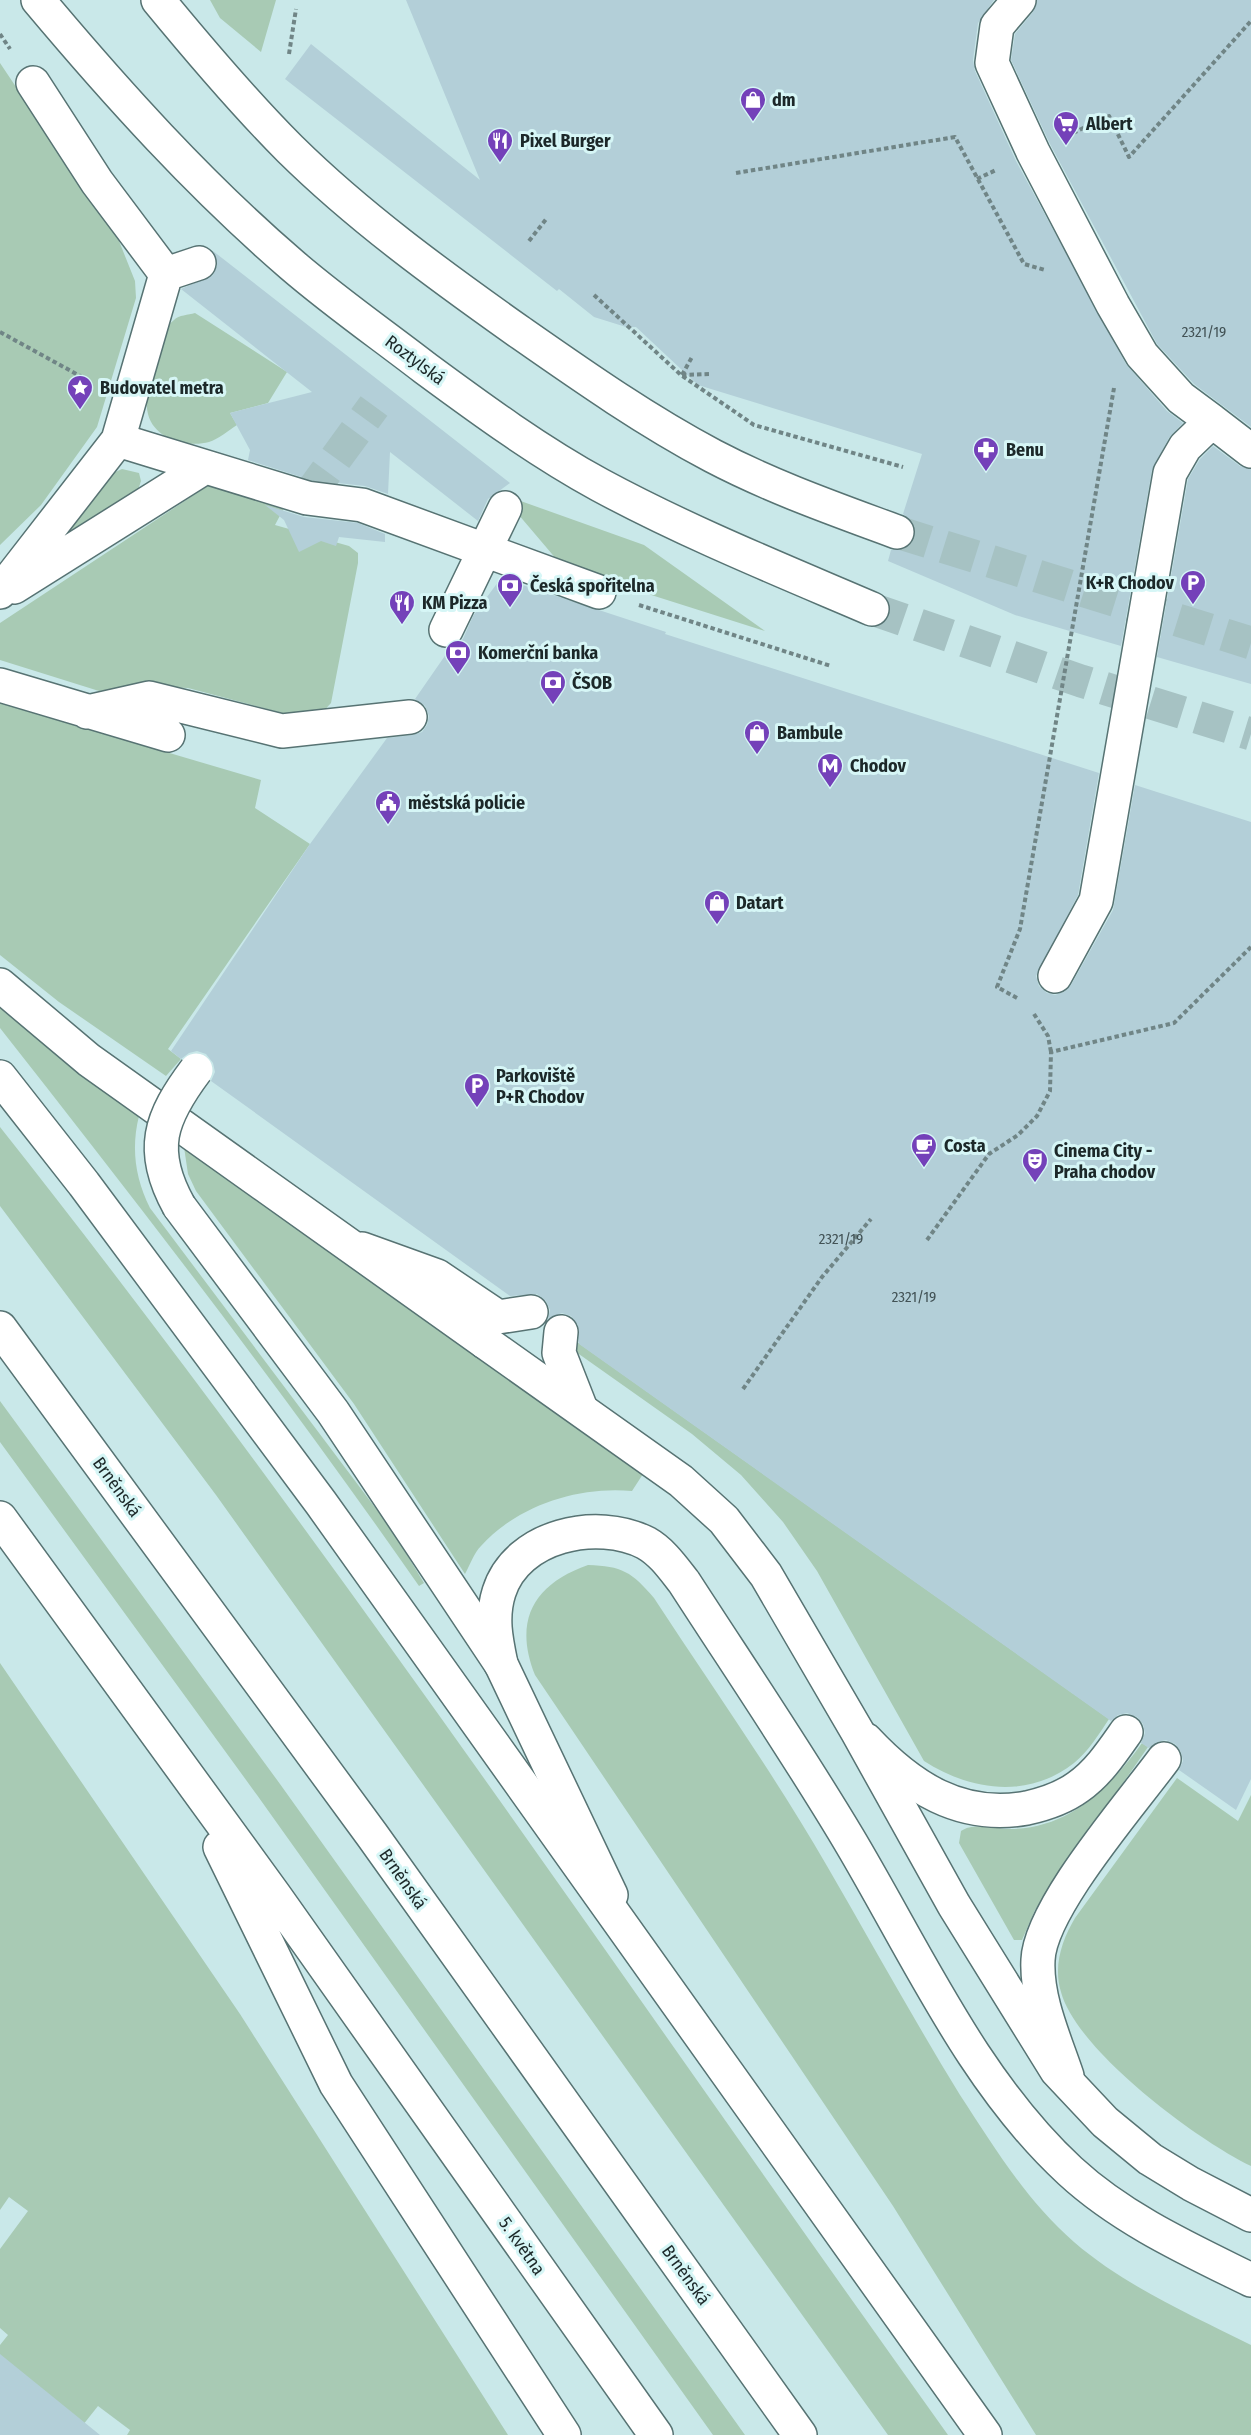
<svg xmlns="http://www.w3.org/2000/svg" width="1251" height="2435" viewBox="0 0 1251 2435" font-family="'Fira Sans Condensed',sans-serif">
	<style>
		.green { fill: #a8cab4 }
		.building { fill: #b3cfd8 }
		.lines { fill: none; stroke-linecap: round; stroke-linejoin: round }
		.minor-tunnel { stroke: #a6c2c3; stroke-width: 33; stroke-dasharray: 33 16; stroke-linecap: butt }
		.major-tunnel { stroke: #a6c2c3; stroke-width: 33; stroke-dasharray: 33 16; stroke-linecap: butt }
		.minor-casing { stroke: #577373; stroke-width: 36 }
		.major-casing { stroke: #577373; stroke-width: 36 }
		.highway-casing { stroke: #577373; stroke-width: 36 }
		.path { stroke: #708586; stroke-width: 4; stroke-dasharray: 4.5 3; stroke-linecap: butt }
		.minor { stroke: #fff; stroke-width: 33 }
		.major { stroke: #fff; stroke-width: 33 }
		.highway { stroke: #fff; stroke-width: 33 }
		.minor-bridge-casing { stroke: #577373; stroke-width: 36; stroke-linecap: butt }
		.minor-bridge { stroke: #fff; stroke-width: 33 }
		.labels { text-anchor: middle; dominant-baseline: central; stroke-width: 6; stroke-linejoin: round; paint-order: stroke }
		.number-label { font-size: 15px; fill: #425255 }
		.poi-label { font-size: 18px; font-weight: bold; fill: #1c2829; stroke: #d6f6f6; text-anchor: start }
		.street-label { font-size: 18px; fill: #1c2829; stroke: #d6f6f6 }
	</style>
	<rect width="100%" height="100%" fill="#c9e8e9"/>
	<path class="green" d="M210,0H276L261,52L220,18Z
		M0,63L119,241L135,281L136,298L97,427L41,505L0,545Z
		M195,313L287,372L268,403L230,413L237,425C228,431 218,439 209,442C187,448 154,439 148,414C142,389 153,337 174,320C179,315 188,315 195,313Z
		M122,469L139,473L141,481L138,490L69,533L67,530L111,474Z
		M215,481L285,506L275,525L349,546L358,553V563L331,703L320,715L301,718L188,688L150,686L99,691L0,660V623Z
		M501,494L644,545L765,631L563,567Z
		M0,703L261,780L255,808L310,844L168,1049L181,1059L166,1076L59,1002L0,955Z
		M0,1008L87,1080L139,1116C131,1148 135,1178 150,1208L392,1530L424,1583L419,1586C286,1395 144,1211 0,1028Z
		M0,1127C334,1549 635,1998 948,2435H888L216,1495L0,1206Z
		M184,1147L643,1474L632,1491C579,1486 518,1505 481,1546C474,1553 470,1565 465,1574L354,1404L196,1191L188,1174Z
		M577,1342L1109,1719C1099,1734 1088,1752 1074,1763C1029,1799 970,1791 924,1761L817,1571L783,1522L741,1475L692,1434L576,1352Z
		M0,1401L280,1784L745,2435H713L708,2428L257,1795L0,1442Z
		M588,1565C622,1566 632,1572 654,1598C712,1687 774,1774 827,1866C871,1942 914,2020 960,2095C994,2147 1026,2200 1074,2242C1125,2286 1191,2315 1251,2345V2435H1036L893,2206L535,1675C513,1620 534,1584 588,1565Z
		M0,1663L240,2014L508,2435H127L130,2430L98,2406L75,2435L0,2355V2345L8,2335L0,2328V2249L28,2211L9,2197L0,2210Z
		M1142,1743L1148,1747L1035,1910L1022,1940H1014L959,1843L961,1831C973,1822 995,1829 1011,1829C1070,1828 1110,1788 1142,1743Z
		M1177,1778L1238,1821L1251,1795V2166C1197,2140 1077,2051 1061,1992C1053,1966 1062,1940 1075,1918Z"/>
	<path class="building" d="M406,0H994L978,23L973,60L975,71L1016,161L1126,364L1167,411L1183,423L1169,438L1152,470L1121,646L1015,615L888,561L891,550H901L908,547L915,538L916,529L912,521L903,514L922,454L698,385L636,327H626L594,317L559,289L557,291L285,79L311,44L480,180Z
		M1037,0H1251V427L1194,384L1157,344L1050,144L1011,60L1015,34L1033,12Z
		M213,251L510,483L488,499L478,521L390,452L388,494L365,486L311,480L248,460L250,450L230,413L312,392L181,289L213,275L217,266Z
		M1213,446L1240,466L1251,469V684L1157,657L1188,479L1200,459Z
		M265,505L304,517L358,523L385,534V542L339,537L336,546L321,541L299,552L284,520Z
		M501,578L666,632L665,634L1099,773L1078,895L1036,976L1039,986L1047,993L1055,995L1064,992L1071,985L1113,910L1135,785L1251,822V1779L1236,1810L1179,1770L1183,1761L1181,1752L1175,1744L1166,1740L1157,1742L1149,1748L1141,1743L1145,1733L1143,1724L1137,1717L1127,1713L1118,1715L1111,1721L579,1344L578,1325L571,1316L562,1313L548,1319L550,1310L546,1301L537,1294L510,1296L211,1081L215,1072L213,1063L206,1054L197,1051L189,1053L181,1059L171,1051L310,844L387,738L413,735L422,732L427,725L429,716L425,706L415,699L451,647L463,639L473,616Z
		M0,2354L100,2435H0Z"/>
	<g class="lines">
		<path class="minor-tunnel" d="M307,498L374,406"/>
		<path class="major-tunnel" d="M897,532L1251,643
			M872,609L1081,681L1251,734"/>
		<defs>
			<path id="minor" d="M1019,0L997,26L992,63L1033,152L1113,305L1142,355L1181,398L1212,421
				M166,274L199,263
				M118,440L307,498L362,505L599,592
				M14,587L205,467
				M0,592L118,440L166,274L97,182L33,83
				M446,630L505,508
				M0,685L168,735
				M87,712L149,698L282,731L410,717
				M1055,976L1096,901L1170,473L1185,447L1212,421L1251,451
				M179,1206L333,1412L501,1664
				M362,1249L437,1276L498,1317L531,1312
				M561,1332L559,1353L581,1409
				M866,1740C910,1787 960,1820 1027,1808C1045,1804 1063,1798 1078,1787C1098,1773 1112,1752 1126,1732
				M1067,2076C1055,2040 1036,1999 1038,1960C1040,1908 1131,1804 1164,1759"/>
			<path id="major" d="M38,0C117,94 199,185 292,265C335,302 381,334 425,368C482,410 538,451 600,485C687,532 781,570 872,609
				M158,0C200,51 243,102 290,149C359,217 439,275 518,331C581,375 645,420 713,456C772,487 835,509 897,532
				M485,1342L681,1481L724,1520L766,1575L857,1731L954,1905L1057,2071L1105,2122L1150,2159L1191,2184L1251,2215
				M611,1895L501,1664C496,1640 491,1617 499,1592C517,1535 597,1518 646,1543C662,1552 673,1568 684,1582C739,1667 796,1751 848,1838C915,1950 973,2082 1070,2171C1122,2219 1188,2249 1251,2280"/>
			<path id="highway" d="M0,985L89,1060L485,1342
				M0,1077L84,1184L321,1503L985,2435
				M0,1328L372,1835L800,2435
				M0,1518L275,1896L656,2435
				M220,1847L336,2084L564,2435"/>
		</defs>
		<use href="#minor" class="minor-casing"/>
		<use href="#major" class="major-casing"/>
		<use href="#highway" class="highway-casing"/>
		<path class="path" d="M0,34L10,49
			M289,54L296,9
			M1073,133L1109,116L1129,157L1251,21
			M736,173L955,137L1024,264L1045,270
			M977,179L996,170
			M529,241L547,218
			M594,295L681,375L754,425L903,467
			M0,332L91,382
			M682,375L710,374
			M682,375L692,357
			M639,605L831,666
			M1017,998L997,987L1020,929L1114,388
			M1034,1014L1048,1036L1051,1052
			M927,1240L989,1154L1018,1135L1037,1116L1050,1091L1051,1052L1174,1023L1251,947
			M743,1389L822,1277L871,1219"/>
		<use href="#minor" class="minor"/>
		<use href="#major" class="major"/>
		<use href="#highway" class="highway"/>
		<defs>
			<path id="minor-bridge" d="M179,1206C148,1150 160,1118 196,1070"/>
		</defs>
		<use href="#minor-bridge" class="minor-bridge-casing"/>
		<use href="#minor-bridge" class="minor-bridge"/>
	</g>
	<defs>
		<symbol id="shop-pin" viewBox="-11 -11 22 30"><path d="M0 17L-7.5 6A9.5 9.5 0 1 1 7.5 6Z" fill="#7441b9" stroke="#d6f6f6"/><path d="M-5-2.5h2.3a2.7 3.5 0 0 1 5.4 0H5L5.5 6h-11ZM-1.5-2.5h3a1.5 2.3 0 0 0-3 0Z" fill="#fff"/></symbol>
		<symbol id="supermarket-pin" viewBox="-11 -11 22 30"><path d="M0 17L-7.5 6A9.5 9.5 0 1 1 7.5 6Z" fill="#7441b9" stroke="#d6f6f6"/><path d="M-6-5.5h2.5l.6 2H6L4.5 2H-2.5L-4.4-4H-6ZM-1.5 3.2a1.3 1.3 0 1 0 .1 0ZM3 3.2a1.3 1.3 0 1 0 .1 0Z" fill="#fff"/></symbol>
		<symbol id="restaurant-pin" viewBox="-11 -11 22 30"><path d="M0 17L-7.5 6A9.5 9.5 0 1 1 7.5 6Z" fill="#7441b9" stroke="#d6f6f6"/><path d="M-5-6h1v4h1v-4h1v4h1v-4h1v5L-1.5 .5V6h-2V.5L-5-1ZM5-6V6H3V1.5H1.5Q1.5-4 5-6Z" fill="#fff"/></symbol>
		<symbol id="sight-pin" viewBox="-11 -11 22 30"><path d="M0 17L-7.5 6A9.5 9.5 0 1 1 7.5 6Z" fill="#7441b9" stroke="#d6f6f6"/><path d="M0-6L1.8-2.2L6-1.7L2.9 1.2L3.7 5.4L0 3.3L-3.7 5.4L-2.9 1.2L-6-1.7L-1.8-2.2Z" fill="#fff"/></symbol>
		<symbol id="pharmacy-pin" viewBox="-11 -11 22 30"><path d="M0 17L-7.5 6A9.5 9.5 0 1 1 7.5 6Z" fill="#7441b9" stroke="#d6f6f6"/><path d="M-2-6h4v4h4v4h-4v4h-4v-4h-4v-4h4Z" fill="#fff"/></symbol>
		<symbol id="parking-pin" viewBox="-11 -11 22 30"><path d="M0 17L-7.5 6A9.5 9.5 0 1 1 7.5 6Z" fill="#7441b9" stroke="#d6f6f6"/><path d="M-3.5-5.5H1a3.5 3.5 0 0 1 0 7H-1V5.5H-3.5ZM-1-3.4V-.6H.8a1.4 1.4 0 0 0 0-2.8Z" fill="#fff"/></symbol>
		<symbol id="bank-pin" viewBox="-11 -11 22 30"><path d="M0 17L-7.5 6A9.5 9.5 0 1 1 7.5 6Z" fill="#7441b9" stroke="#d6f6f6"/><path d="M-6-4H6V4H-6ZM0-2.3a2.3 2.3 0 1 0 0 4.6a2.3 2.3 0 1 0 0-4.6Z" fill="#fff"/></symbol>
		<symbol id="metro-pin" viewBox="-11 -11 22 30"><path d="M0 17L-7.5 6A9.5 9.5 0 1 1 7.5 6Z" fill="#7441b9" stroke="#d6f6f6"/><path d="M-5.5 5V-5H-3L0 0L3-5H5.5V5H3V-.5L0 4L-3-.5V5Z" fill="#fff"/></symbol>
		<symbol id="civic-pin" viewBox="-11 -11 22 30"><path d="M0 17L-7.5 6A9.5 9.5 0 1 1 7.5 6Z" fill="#7441b9" stroke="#d6f6f6"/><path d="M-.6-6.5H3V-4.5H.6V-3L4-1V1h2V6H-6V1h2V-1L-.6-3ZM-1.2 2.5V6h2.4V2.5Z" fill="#fff"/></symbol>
		<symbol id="cafe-pin" viewBox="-11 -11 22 30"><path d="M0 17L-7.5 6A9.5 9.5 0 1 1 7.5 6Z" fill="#7441b9" stroke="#d6f6f6"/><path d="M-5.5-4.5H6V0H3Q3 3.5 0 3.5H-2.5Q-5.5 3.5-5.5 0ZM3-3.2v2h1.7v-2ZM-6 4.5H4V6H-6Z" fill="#fff"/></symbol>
		<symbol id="theatre-pin" viewBox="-11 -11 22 30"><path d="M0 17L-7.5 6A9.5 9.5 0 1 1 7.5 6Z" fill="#7441b9" stroke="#d6f6f6"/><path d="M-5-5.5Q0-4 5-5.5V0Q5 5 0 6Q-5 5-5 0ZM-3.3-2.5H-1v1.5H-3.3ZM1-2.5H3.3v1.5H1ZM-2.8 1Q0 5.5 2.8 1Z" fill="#fff"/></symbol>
	</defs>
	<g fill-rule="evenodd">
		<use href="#shop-pin" x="738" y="85" width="30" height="40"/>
		<use href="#supermarket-pin" x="1051" y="109" width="30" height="40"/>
		<use href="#restaurant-pin" x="485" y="126" width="30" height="40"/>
		<use href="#sight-pin" x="65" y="373" width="30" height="40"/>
		<use href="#pharmacy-pin" x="971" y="435" width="30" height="40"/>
		<use href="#parking-pin" x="1178" y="568" width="30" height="40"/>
		<use href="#bank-pin" x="495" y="571" width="30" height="40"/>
		<use href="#restaurant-pin" x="387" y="588" width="30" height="40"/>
		<use href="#bank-pin" x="443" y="638" width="30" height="40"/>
		<use href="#bank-pin" x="538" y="668" width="30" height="40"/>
		<use href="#shop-pin" x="742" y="718" width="30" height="40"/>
		<use href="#metro-pin" x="815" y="751" width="30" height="40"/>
		<use href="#civic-pin" x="373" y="788" width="30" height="40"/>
		<use href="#shop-pin" x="702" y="888" width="30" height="40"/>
		<use href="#parking-pin" x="462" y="1071" width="30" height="40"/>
		<use href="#cafe-pin" x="909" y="1131" width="30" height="40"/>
		<use href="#theatre-pin" x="1020" y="1146" width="30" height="40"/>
	</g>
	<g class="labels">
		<g class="number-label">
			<text x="1204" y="332">2321/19</text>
			<text x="841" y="1239">2321/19</text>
			<text x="914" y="1297">2321/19</text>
		</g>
		<g class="poi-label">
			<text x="772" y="100">dm</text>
			<text x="1086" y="124">Albert</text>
			<text x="520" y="141">Pixel Burger</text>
			<text x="100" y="388">Budovatel metra</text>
			<text x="1006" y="450">Benu</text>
			<text x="1174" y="583" text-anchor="end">K+R Chodov</text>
			<text x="530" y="586">Česká spořitelna</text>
			<text x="422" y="603">KM Pizza</text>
			<text x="478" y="653">Komerční banka</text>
			<text x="572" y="683">ČSOB</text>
			<text x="777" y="733">Bambule</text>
			<text x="850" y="766">Chodov</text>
			<text x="408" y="803">městská policie</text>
			<text x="736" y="903">Datart</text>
			<text x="496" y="1076">Parkoviště<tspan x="496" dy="21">P+R Chodov</tspan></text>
			<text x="944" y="1146">Costa</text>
			<text x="1054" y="1151">Cinema City -<tspan x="1054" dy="21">Praha chodov</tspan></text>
		</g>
		<g class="street-label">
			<text transform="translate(415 360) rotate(37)">Roztylská</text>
			<text transform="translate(117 1487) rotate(54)">Brněnská</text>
			<text transform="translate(403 1879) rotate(55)">Brněnská</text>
			<text transform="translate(522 2246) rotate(55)">5. května</text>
			<text transform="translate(686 2275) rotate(54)">Brněnská</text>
		</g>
	</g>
</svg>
